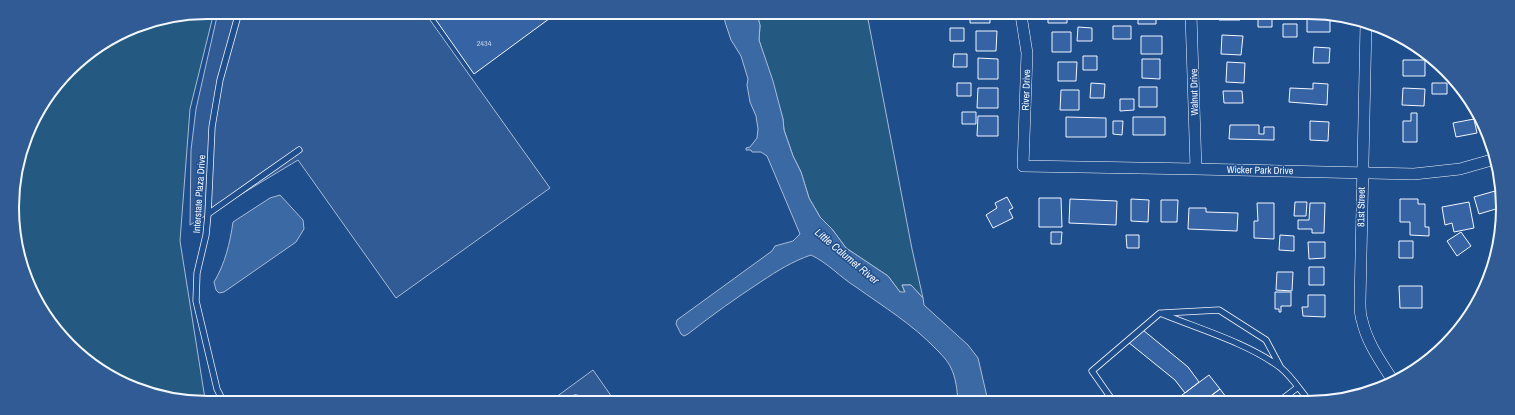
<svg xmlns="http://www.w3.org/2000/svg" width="1515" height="415" viewBox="0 0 1515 415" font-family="'Archivo Narrow',sans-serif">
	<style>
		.green { fill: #245a82; stroke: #a8bbd7 }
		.parking { fill: #305b95; stroke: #a8bbd7 }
		.water { fill: #3b69a3; stroke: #a8bbd7 }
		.building { fill: #3563a3; stroke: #f2f6ff }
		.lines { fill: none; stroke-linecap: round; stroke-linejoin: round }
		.service-casing { stroke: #f2f6ff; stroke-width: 7 }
		.minor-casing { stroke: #f2f6ff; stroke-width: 12 }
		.service { stroke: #1f4e8c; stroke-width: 5.5 }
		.minor { stroke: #1f4e8c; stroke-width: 11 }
		.labels { text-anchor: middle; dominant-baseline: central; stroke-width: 3; stroke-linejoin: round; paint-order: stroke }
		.number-label { font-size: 8px; fill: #c3d1e8 }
		.street-label { font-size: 10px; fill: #f2f6ff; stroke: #1f4e8c }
		.water-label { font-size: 11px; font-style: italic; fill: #f2f6ff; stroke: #1f4e8c }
		.rim { fill: none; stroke: #f2f6ff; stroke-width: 2 }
	</style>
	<rect width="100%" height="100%" fill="#1f4e8c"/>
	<path class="green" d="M207,12H214L190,109L180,241L205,399H170L99,370L52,326L19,258L12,194L32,121L78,61L133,27Z
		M757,14H867L912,249L923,298L911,285H902L905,293L900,292L888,276L846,248L832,229L820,217L809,198L801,172L793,156L784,130L783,119L759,40L760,26Z"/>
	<path class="parking" d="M218,12L425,13L550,188L396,298L298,160L190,225L191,150L196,109Z
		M593,370L614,400H552Z"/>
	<path class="water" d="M724,14H757L760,25L759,40L773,81L783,119L784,130L793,156L801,172L809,198L820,217L832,229L846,248L888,276L900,292H905L902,285H911L923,298L924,305L968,345L978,358L988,401H958C957,390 956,378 951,368C948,361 941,354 936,349C912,324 884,307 856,287C840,277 828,263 811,255C793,261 777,271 762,281C736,298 712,315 688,334L684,336L681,334L676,324L677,320L772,251L775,246L793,241L800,234L767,156L761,152H752L751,150H746V148L750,147L757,138L758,129L756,116L750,102L747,85L748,79L741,56L731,40L725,22Z
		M280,195L303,220L304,229L296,242L224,292L219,293L216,290L214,282C225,264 230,243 233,222L270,198Z"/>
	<path class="building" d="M431,13H557L474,74Z
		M970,14L990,15V23H970Z
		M1048,15H1067V23H1048Z
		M1138,15H1156V24H1138Z
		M1219,15H1240V20H1219Z
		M1258,15H1272V27H1258Z
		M1330,17V32H1307V18Z
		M1283,24H1297V37H1283Z
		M1113,26H1131V39H1113Z
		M1078,27L1092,28V41H1077Z
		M950,28H964V41H950Z
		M976,31H997L996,51H976Z
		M1052,32H1071V52H1052Z
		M1222,35L1243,36L1241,55L1221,54Z
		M1141,36H1162V54H1141Z
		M1406,41L1416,45L1418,47H1406Z
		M1314,47L1330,48L1329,63H1313Z
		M954,54H967V67H953Z
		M1083,56H1097V70H1083Z
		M978,58L998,59V79H978Z
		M1142,59H1160V79L1142,78Z
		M1403,60H1425V76H1403Z
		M1058,62H1077L1076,81H1058Z
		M1227,62L1245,63L1244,83L1226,82Z
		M957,83H971V96H957Z
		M1091,83L1105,84L1104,98H1090Z
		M1313,83L1328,84L1327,105L1289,102L1290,88L1313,89Z
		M1432,83H1447V94H1432Z
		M1139,87H1157V107H1139Z
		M978,88H998V108H977Z
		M1403,88L1425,89L1424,106L1402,105Z
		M1061,90H1079V110H1060Z
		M1223,91H1242L1243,103H1224Z
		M1120,99H1134V110L1120,111Z
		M962,112H976V124H962Z
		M1411,113H1417V142H1403V121H1411Z
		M978,116H998V136H977Z
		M1066,117L1106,118V137H1066Z
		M1133,117H1165V135H1133Z
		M1474,119L1477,133L1456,137L1453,123Z
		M1113,121H1123L1122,135L1113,134Z
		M1310,121L1329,122L1328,141L1310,140Z
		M1230,125H1259V134H1264V127H1274V140L1229,139Z
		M1495,191L1499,208L1479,214L1474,197Z
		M1007,197L1013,208L1009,210L1013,218L993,228L986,215L997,208L995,203Z
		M1039,198H1061L1062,227H1039Z
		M1070,199L1117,201L1116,225L1069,223Z
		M1131,199L1149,200L1148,222L1131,221Z
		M1400,199H1418V204H1425V227H1429V236L1410,235V222H1400Z
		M1161,200H1178L1177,222H1161Z
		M1295,202H1307L1306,216H1294Z
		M1469,202L1474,228L1454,232L1452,223L1445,225L1442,207Z
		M1257,203H1274V239L1254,238V221H1258Z
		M1310,203H1325L1324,233H1312V229H1298V220H1309Z
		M1189,208H1206V212L1238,213L1237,231L1188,229Z
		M1051,232H1062L1061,244H1051Z
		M1461,232L1471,246L1457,256L1447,241Z
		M1126,235H1139V248H1127Z
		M1280,235L1294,236V251L1279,250Z
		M1399,241H1413V258H1399Z
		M1308,242H1325V258L1309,259Z
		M1309,267H1324V285H1309Z
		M1277,272H1293L1292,291L1276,290Z
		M1399,286H1422V308H1400Z
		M1275,292H1291V306H1281V312H1279V309H1275Z
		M1308,295H1325V317L1303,316L1302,307H1308Z
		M1143,330L1188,367L1199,382L1185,393L1175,380L1128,342Z
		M1209,375L1220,389L1204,401H1174Z
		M1220,389L1229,401H1204Z"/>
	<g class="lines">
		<defs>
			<path id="service" d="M208,214L299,150
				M1163,313L1219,310L1266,340L1281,368
				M222,399L217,389L196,301L197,273L206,235L208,214L212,127L220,80L239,12
				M572,400L575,398L590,400
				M1113,401L1092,371L1160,313C1199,329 1248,343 1281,368C1292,377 1300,390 1309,401
				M1280,401L1298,387"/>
			<path id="minor" d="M1021,15L1027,53L1023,166L1196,169L1414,174L1460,169L1495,159
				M1191,15L1196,169
				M1366,24L1360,302C1360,308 1360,315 1362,320C1367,343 1381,362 1393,381"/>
		</defs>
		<use href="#service" class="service-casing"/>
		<use href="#minor" class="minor-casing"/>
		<use href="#service" class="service"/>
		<use href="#minor" class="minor"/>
	</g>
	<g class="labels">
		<g class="number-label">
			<text x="484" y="43">2434</text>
		</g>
		<g class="street-label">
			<text transform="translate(1026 90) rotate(-88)">River Drive</text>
			<text transform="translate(1194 92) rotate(-91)">Walnut Drive</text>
			<text transform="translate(1260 170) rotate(1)">Wicker Park Drive</text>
			<text transform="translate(199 194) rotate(-86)">Interstate Plaza Drive</text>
			<text transform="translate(1361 207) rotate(-89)">81st Street</text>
		</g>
		<g class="water-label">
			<text transform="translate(847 256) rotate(40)">Little Calumet River</text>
		</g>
	</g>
	<path d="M0 0H1515V415H0ZM207 19H1308A188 188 0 0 1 1496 207V208A188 188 0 0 1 1308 396H207A188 188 0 0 1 19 208V207A188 188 0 0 1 207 19Z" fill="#305b95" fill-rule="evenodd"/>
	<path class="rim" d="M207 19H1308A188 188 0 0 1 1496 207V208A188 188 0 0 1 1308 396H207A188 188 0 0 1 19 208V207A188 188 0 0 1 207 19Z"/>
</svg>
